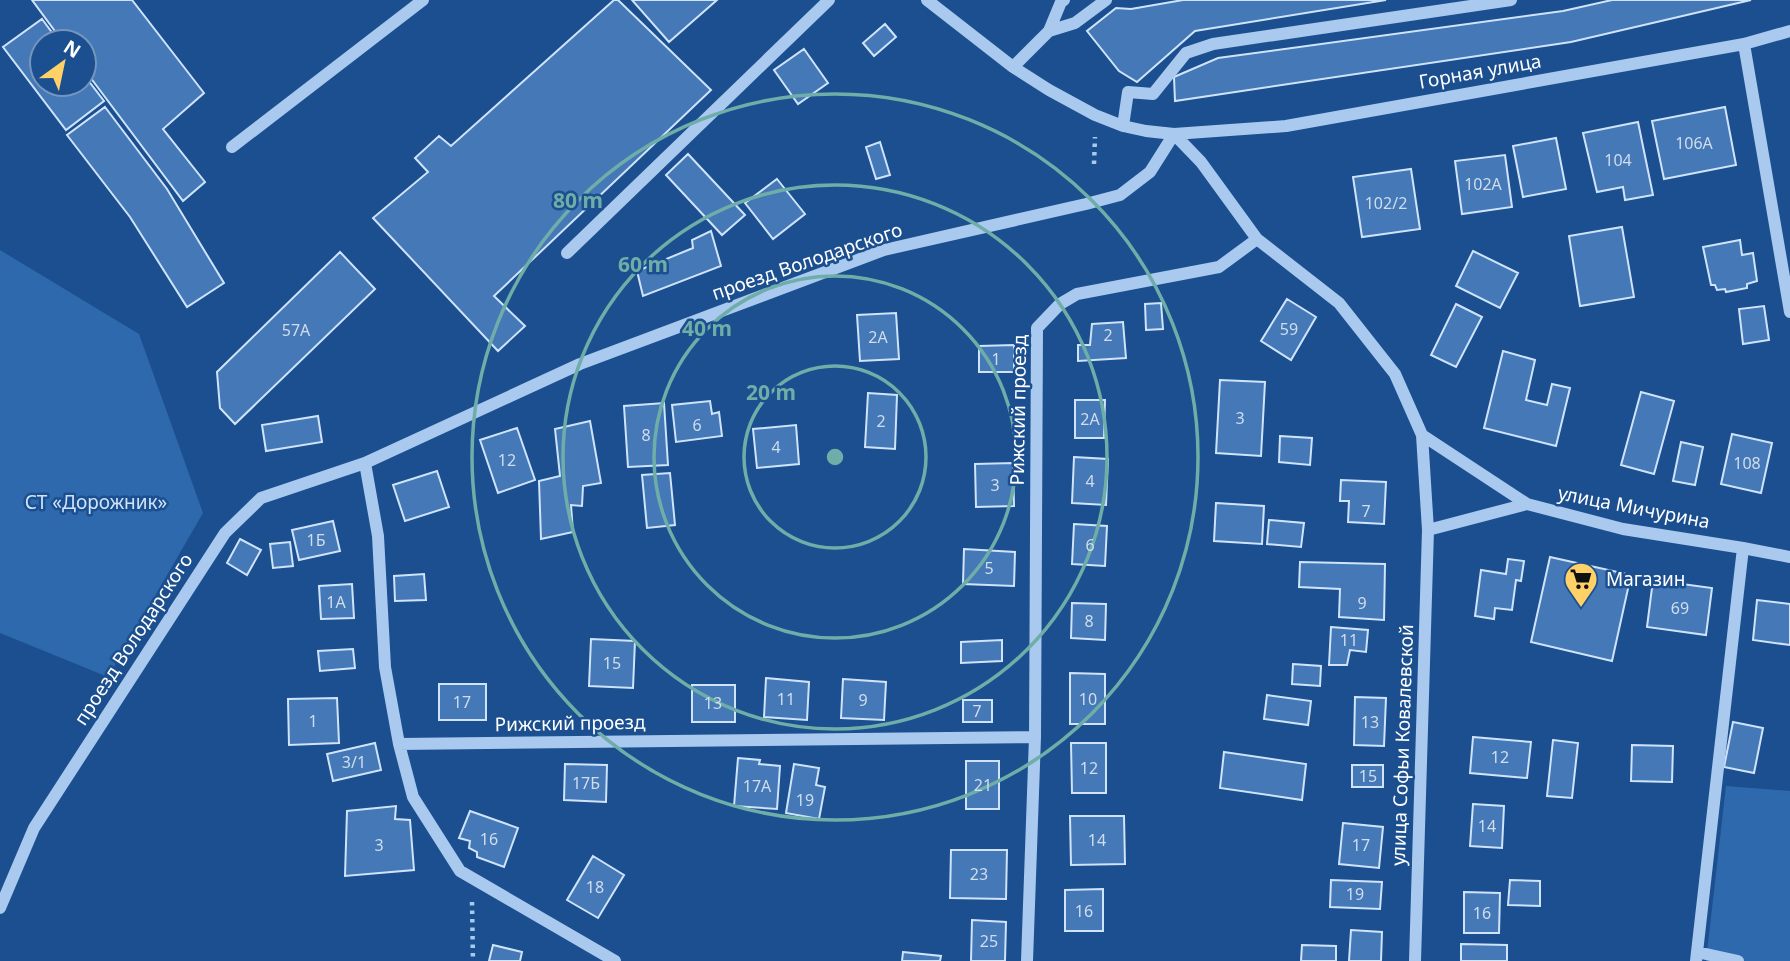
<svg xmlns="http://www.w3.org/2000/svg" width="1790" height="961" viewBox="0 0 1790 961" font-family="'Noto Sans',sans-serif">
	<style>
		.green { fill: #2e69ad }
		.building { fill: #4478b7; stroke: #cfe3fa; stroke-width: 2 }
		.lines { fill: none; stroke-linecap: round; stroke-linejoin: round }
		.path { stroke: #a9c9ee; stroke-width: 4.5; stroke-dasharray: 3.5 5; stroke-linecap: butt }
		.minor { stroke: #a9c9ee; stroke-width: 12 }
		.ring { fill: none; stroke: #6fada8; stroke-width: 3.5 }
		.labels { text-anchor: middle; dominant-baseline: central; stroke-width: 5; stroke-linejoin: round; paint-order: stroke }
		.number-label { font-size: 16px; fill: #d0dded }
		.street-label { font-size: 19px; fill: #fff; stroke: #1b4f8f }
		.park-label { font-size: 19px; fill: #cfe3fa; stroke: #1b4f8f }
		.poi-label { font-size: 19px; fill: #fff; stroke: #1b4f8f; text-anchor: start }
		.centre { fill: #6fada8; stroke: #1b4f8f; stroke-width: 3.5 }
		.ring-label { font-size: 21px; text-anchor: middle; font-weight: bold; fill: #6fada8; stroke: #1b4f8f; stroke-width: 5; stroke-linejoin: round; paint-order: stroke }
	</style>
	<rect width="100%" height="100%" fill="#1b4f8f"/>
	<path class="green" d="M0,250L139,334L203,513L108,677L0,633Z
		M1726,786L1790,791V961H1706Z"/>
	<path class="building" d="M32,0H132L204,93L163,129L205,182L183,201L84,69V42H63Z
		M614,0H618L711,90L494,296L525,326L498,351L373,218L428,172L415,158L439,136L451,146Z
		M632,0H717L669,42Z
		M1183,0H1386L1195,31L1137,82L1119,71L1087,31L1116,8L1131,9Z
		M1612,0H1751L1571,42L1175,101L1174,77L1218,58L1563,11Z
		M42,19L59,42H42V84H84V75L104,101L66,130L3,47Z
		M885,24L896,37L874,56L863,43Z
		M804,49L828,83L798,104L774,70Z
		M105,107L167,189L224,283L187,307L130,217L67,135Z
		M1725,107L1736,165L1664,179L1652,121Z
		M1638,122L1653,195L1625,200L1623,187L1597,192L1583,133Z
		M1556,138L1566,189L1523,197L1513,146Z
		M880,142L890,175L876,179L866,147Z
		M688,154L745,215L722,235L666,175Z
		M1505,155L1512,207L1462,214L1455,161Z
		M1411,169L1420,229L1362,237L1353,177Z
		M777,179L805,214L773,239L745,203Z
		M1622,227L1634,297L1580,306L1569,236Z
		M711,231L721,266L643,296L637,271L693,248L692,240Z
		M1740,240L1742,255L1753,253L1757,281L1747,284V288L1726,292L1725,289L1717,290L1715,285H1711L1703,247Z
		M1473,251L1518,273L1500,308L1456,286Z
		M340,252L375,289L235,424L220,408L217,372Z
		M1287,299L1316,317L1291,360L1261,341Z
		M1161,303L1163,329L1146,330L1145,304Z
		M1456,304L1482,317L1456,367L1431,355Z
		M1764,306L1769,340L1743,344L1739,309Z
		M896,313L899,359L860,361L857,315Z
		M1123,322L1126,358L1078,361V345H1090L1092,324Z
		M1014,345V372H979V346Z
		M1503,351L1535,360L1526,400L1547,405L1552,384L1570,388L1556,446L1484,428Z
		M1220,380L1265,382L1261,456L1216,453Z
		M1641,392L1674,401L1654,474L1621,465Z
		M868,393L897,395L895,449L865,447Z
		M1075,400H1105L1104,438H1075Z
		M710,401L712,414L719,412L722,436L676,442L672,405Z
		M664,403L668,465L628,467L624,406Z
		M318,416L322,442L266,451L262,425Z
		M590,421L601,483L583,486L582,506L571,505L573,532L541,539L539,481L560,476L555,429Z
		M796,425L799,464L757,468L753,429Z
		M517,428L535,480L498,493L480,440Z
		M1732,434L1772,443L1761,493L1721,484Z
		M1280,436L1312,438L1310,465L1279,462Z
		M1681,442L1703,447L1695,485L1673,481Z
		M1074,457L1108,459L1106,505L1072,503Z
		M1013,463L1014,506L976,507L975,464Z
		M437,471L449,507L405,521L393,485Z
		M670,473L675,525L647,528L642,475Z
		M1341,480L1386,482L1384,524L1348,522L1349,501H1340Z
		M1216,503L1264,506L1262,544L1214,541Z
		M1269,520L1304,523L1301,547L1267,544Z
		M333,521L340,551L299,560L292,530Z
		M1074,524L1107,526L1105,566L1072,564Z
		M240,539L261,550L247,575L227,563Z
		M290,542L293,566L273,568L270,544Z
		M964,549L1015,552L1014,586L963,584Z
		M1550,557L1631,575L1612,661L1531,642Z
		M1508,559L1524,561L1521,581L1516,580L1512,610L1495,608L1494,619L1475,616L1481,570L1506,574Z
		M1300,562L1385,564L1384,620L1339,617L1340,589L1299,587Z
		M424,574L426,600L395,601L394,576Z
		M1653,580L1712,588L1706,635L1647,627Z
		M352,584L354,618L321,619L319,586Z
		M1757,600L1790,604V645L1753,640Z
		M1072,603L1106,604L1105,640L1071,638Z
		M1331,627L1368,630L1366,652L1350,650L1347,665H1329Z
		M591,639L635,641L633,688L589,686Z
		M1002,640V661L961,663V642Z
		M353,649L355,668L320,671L318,651Z
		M1293,664L1321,666L1320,686L1292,684Z
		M1070,673L1105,674V724H1070Z
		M766,678L809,682L807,720L764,717Z
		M843,679L886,682L884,720L841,718Z
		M439,684H486V720H439Z
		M692,685H735V722H692Z
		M1267,695L1311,701L1308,725L1264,719Z
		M1355,697L1386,698L1384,746L1354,745Z
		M337,698L339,743L289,745L288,699Z
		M963,700H992V722H963Z
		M1733,722L1763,728L1754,773L1724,767Z
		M1473,737L1531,742L1527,778L1470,773Z
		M1553,740L1578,743L1572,798L1547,796Z
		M375,743L381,770L333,781L327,754Z
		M1071,743H1106V793H1072Z
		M1632,745L1673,746L1672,782L1631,781Z
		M1224,752L1306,764L1302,800L1220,788Z
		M738,758L760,760L759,764L780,766L777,809L734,806Z
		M966,761H999V809H966Z
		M565,764L607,765L606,802L564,800Z
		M794,764L819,768L816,785L825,787L819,819L786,813Z
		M1352,765H1383V787H1352Z
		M1473,804L1504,806L1502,848L1470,846Z
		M396,806L395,819L410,820L414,870L345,876L347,811Z
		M470,811L518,828L504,867L477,857V852L469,848L470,841L459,838Z
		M1070,816H1124L1125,864L1071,865Z
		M1343,823L1383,827L1379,868L1339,864Z
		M951,850H1007L1006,899L950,898Z
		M593,856L624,875L598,918L567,900Z
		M1331,880L1382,882L1380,909L1330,907Z
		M1510,880L1540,881V906L1508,905Z
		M1103,889V931H1065V890Z
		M1464,892L1500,893L1499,933H1464Z
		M972,920L1006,922L1005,961H971Z
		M1351,930L1382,932L1381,961H1349Z
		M1461,944L1507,945V961H1461Z
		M493,945L522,952L520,961H489Z
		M1302,945L1336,946V961H1301Z
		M903,952L941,956L940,961H902Z"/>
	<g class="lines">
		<path class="path" d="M1094,164L1095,137
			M472,902L473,961"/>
		<path class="minor" d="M927,0L1013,67L1049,90L1095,115L1123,126L1146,131L1174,134L1286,126L1744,44L1790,31
			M1049,31L1061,2L1064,0
			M1744,44L1790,312
			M1013,67L1049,31L1075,23L1106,0
			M1123,126L1128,92L1153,94L1186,53L1213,44L1511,0
			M1174,134L1201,162L1257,239L1339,303L1395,374L1422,435L1527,504L1623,529L1743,548L1790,557
			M232,147L423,0
			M567,253L829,0
			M1428,530L1527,504
			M399,744L1035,737
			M0,908L34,828L225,533L261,498L365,463
			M1697,952L1738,961
			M615,961L460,871L413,797L399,744L385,667L378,536L365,463L580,364L884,250L1086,204L1120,195L1150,172L1174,134
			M1027,961L1035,737L1037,328L1060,304L1077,294L1219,267L1257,239
			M1415,961L1428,530L1422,435
			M1696,961L1743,548"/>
	</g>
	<g class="ring">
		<circle cx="835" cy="457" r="91"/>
		<circle cx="835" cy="457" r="181"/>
		<circle cx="835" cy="457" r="272"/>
		<circle cx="835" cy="457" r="363"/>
	</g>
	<defs>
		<symbol id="supermarket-pin" viewBox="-11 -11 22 30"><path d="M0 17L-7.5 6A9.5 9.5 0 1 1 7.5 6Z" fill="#ffd166" stroke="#1b4f8f"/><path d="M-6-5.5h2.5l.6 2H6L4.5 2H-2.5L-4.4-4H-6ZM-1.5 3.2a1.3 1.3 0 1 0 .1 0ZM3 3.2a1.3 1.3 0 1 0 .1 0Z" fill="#111"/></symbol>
	</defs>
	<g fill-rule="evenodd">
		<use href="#supermarket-pin" x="1562" y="560" width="38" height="52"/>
	</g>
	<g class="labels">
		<g class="number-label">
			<text x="1694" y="143">106А</text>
			<text x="1618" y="160">104</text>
			<text x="1483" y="184">102А</text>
			<text x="1386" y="203">102/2</text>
			<text x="1289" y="329">59</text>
			<text x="296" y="330">57А</text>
			<text x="1108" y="335">2</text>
			<text x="878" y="337">2А</text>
			<text x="996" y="359">1</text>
			<text x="1240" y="418">3</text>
			<text x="1090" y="419">2А</text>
			<text x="881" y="421">2</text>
			<text x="697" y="425">6</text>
			<text x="646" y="435">8</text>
			<text x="776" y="447">4</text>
			<text x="507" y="460">12</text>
			<text x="1747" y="463">108</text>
			<text x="1090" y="481">4</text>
			<text x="995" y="485">3</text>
			<text x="1366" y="511">7</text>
			<text x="316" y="540">1Б</text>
			<text x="1090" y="545">6</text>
			<text x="989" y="568">5</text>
			<text x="336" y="602">1А</text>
			<text x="1362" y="603">9</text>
			<text x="1680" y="608">69</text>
			<text x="1089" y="621">8</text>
			<text x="1349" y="640">11</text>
			<text x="612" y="663">15</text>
			<text x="786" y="699">11</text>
			<text x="1088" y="699">10</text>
			<text x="863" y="700">9</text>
			<text x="462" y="702">17</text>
			<text x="713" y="703">13</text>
			<text x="977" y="711">7</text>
			<text x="313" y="721">1</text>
			<text x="1370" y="722">13</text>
			<text x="1500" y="757">12</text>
			<text x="354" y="762">3/1</text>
			<text x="1089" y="768">12</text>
			<text x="1368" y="776">15</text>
			<text x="586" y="783">17Б</text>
			<text x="983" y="785">21</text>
			<text x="757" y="786">17А</text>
			<text x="805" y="800">19</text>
			<text x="1487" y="826">14</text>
			<text x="489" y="839">16</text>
			<text x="1097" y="840">14</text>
			<text x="379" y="845">3</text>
			<text x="1361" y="845">17</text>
			<text x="979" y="874">23</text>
			<text x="595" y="887">18</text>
			<text x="1355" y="894">19</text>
			<text x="1084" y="911">16</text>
			<text x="1482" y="913">16</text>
			<text x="989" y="941">25</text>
		</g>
		<g class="street-label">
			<text transform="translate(1480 71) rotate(-10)">Горная улица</text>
			<text transform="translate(807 261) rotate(-19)">проезд Володарского</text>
			<text transform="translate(1018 410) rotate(-89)">Рижский проезд</text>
			<text transform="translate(1634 507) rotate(11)">улица Мичурина</text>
			<text transform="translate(133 639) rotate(-57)">проезд Володарского</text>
			<text transform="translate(570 723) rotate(-1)">Рижский проезд</text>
			<text transform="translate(1402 745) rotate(-88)">улица Софьи Ковалевской</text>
		</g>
		<g class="park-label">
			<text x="96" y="502">СТ «Дорожник»</text>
		</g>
		<g class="poi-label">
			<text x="1606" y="579">Магазин</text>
		</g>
	</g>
	<circle cx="835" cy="457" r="10" class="centre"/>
	<g class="ring-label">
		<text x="578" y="208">80 m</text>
		<text x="643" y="272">60 m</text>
		<text x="707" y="336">40 m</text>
		<text x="771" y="400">20 m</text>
	</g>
	<g transform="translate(63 63) rotate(33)"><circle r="33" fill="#1b4f8f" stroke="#7695bc" stroke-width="2"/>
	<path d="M0-5L12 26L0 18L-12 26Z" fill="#ffd166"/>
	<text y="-10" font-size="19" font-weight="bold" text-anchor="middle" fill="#ffffff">N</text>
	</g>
</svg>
